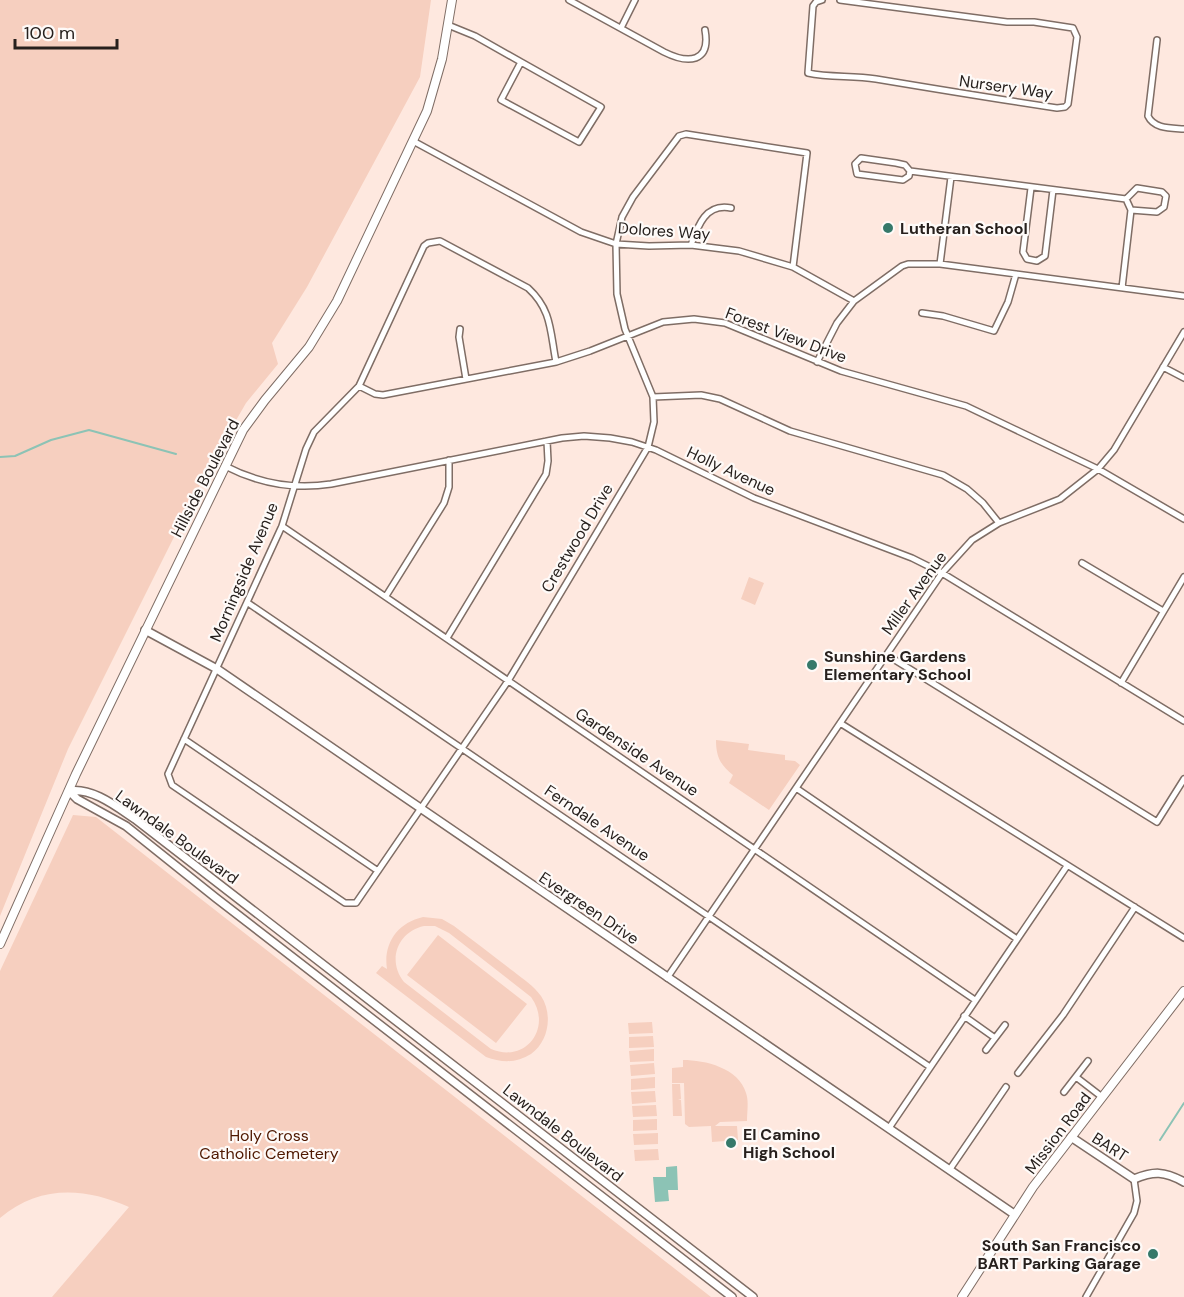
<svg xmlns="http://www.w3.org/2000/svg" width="1184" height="1297" viewBox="0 0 1184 1297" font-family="'DM Sans',sans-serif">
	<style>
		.green { fill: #f6cfbf; fill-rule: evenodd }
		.water { fill: #8cc3b5 }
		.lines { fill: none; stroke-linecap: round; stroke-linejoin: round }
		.stream { stroke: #8cc3b5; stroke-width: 2 }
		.minor-casing { stroke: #7f6d65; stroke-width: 8 }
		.tertiary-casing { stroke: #7f6d65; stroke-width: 10 }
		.secondary-casing { stroke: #7f6d65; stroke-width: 10 }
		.minor { stroke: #fff; stroke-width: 5 }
		.tertiary { stroke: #fff; stroke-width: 7 }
		.secondary { stroke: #fff; stroke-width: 8 }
		.poi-dot { fill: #36796a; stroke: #fefaf8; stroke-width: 2 }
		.labels { text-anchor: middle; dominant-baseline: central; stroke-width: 4.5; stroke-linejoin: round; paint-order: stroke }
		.street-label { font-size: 16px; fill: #27201d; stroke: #fefaf8 }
		.poi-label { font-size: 16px; font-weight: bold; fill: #27201d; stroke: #fefaf8; text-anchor: start }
		.park-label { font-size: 16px; fill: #4f1800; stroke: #fefaf8 }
	</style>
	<rect width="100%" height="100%" fill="#fee8df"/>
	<path class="green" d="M0,0H431L420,77L307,287L272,343L278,364L246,403L208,469L68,749L0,916Z
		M749,577L764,583L755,605L741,599Z
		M716,740L749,744L748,750L785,755V760L795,761L800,765L769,810L729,783L733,775C720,765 716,756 716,740Z
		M73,815L96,817L711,1297H52L129,1207C84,1187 39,1185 0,1218V971Z
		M423,917L442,919L454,926C474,941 493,956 513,971C523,979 534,986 541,996C553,1014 549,1041 531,1054C517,1063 502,1063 486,1057L376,973L382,966L387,969C383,944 397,923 423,917ZM424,926H435L449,933L531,997C553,1027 526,1064 491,1049L404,982C387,961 397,932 424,926Z
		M438,935L527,1004L496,1043L407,975Z
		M652,1022L653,1033L629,1034L628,1023Z
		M653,1036L654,1047L629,1048V1037Z
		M654,1049V1061L630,1062L629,1051Z
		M683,1060C705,1060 739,1068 746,1093C749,1101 747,1112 747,1121L720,1122L715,1126H737L738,1140L712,1142L711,1126L689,1127L685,1124L684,1083H672V1068L683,1067Z
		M654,1063L655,1074L631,1076L630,1065Z
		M655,1077V1088L631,1090V1079Z
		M672,1084H680L681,1099L678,1100H681L682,1116H673Z
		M655,1091L656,1102L632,1104L631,1092Z
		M656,1105L657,1116L633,1117L632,1106Z
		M657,1119V1130L633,1131V1120Z
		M658,1133V1144L634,1145L633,1134Z
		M658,1149L659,1160L635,1161L634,1150Z"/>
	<path class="water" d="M677,1166L678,1190H668L669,1201L655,1202L653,1177H666V1167Z"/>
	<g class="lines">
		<path class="stream" d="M0,457L15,456L51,440L89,430L176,454
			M1160,1140L1184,1103"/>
		<defs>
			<path id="minor" d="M569,0L664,52C688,64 711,63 705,30
				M822,0L816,2L813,6L808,73C830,78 853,75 876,79C936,89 997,99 1057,108L1065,107L1068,104L1077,37L1073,28L1034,22H1007L840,0
				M448,25L475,36L521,62
				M621,28L635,0
				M1157,40L1148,116C1154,129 1171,128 1184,129
				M521,62L601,107L579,142L501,100Z
				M413,141L581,232L616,244L649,246L691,245L739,251L793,267L854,301
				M861,158L896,163L905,165L910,171L909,176L903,180L857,174L855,164Z
				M910,171L1126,199L1131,210L1157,212L1164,207L1166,196L1162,192L1137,188L1126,199
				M1031,188L1023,252L1027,259L1037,261L1045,256L1053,190
				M691,245C698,225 706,203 731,208
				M940,264L951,177
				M1122,288L1131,210
				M922,313L943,316L994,331L1008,302L1016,274
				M460,329L459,337L466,379
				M556,362C550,331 552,310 528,288L440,241L428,243L424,246L359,386L314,432L306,449L282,526L168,774L172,785L345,903H356L508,681L648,447L654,422L653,397L625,329L617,294L616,244L622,217L633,197L679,136L686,134L807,153L793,267
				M817,362L837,323L854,301L902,266L908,264H940L1184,296
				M1163,367L1184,378
				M359,386L375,394L383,395L556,362L590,351L663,322L694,319L725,323L841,371L966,406L1098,469L1184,519
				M653,397L701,395L720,399L790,431L943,475L967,489L983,503L999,523
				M225,466C258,483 293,490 331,484L562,438L584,436L610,438L632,442L656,450L754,498L912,558L942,573L1184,721
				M282,526L975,1000
				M1082,563L1163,611
				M386,596L444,503L449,487V460
				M248,603L930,1067
				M447,638L546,474L548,461L547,441
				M887,655L1157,822L1184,779
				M1121,683L1184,577
				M840,723L1184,938
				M184,739L378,871
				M796,788L1017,939
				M667,978L942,573L972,540L999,523L1060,499L1098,469L1114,450L1184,332
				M964,1016L995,1038
				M986,1050L1005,1025
				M1018,1073L1063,1015L1135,907
				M1076,1077L1102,1097
				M1064,1092L1088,1061
				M889,1128L1067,866
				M950,1169L1006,1087
				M1086,1297L1134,1213L1137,1201L1134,1179"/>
			<path id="tertiary" d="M145,630L217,669L1014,1214
				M69,791C92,787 117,807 135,819L753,1297
				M69,791L77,799L126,826L216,898L732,1297
				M1071,1137L1134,1179C1154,1171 1164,1171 1184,1182"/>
			<path id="secondary" d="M0,944L76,774L243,430L265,400L309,347L337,301L427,111L442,59L452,0
				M962,1297L1033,1187L1184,991"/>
		</defs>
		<use href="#minor" class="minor-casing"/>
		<use href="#tertiary" class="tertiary-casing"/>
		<use href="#secondary" class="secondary-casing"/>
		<use href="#minor" class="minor"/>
		<use href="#tertiary" class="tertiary"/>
		<use href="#secondary" class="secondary"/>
	</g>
	<g class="poi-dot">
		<circle cx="888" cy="228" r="6"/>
		<circle cx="812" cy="665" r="6"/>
		<circle cx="731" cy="1143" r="6"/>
		<circle cx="1153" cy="1254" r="6"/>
	</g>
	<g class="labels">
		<g class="street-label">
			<text transform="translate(1006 87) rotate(8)">Nursery Way</text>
			<text transform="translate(664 231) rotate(4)">Dolores Way</text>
			<text transform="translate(786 335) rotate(21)">Forest View Drive</text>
			<text transform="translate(731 471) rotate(25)">Holly Avenue</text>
			<text transform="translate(205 478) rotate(-63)">Hillside Boulevard</text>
			<text transform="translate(577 538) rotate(-59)">Crestwood Drive</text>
			<text transform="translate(244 572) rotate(-67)">Morningside Avenue</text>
			<text transform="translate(914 593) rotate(-54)">Miller Avenue</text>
			<text transform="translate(637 752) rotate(34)">Gardenside Avenue</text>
			<text transform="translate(597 823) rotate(34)">Ferndale Avenue</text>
			<text transform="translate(177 837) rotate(36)">Lawndale Boulevard</text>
			<text transform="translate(589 908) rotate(34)">Evergreen Drive</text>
			<text transform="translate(563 1133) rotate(38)">Lawndale Boulevard</text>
			<text transform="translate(1058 1133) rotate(-53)">Mission Road</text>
			<text transform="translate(1110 1147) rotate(33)">BART</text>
		</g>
		<g class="poi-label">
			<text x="900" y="228">Lutheran School</text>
			<text x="824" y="656">Sunshine Gardens<tspan x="824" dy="18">Elementary School</tspan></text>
			<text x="743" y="1134">El Camino<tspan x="743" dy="18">High School</tspan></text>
			<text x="1141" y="1245" text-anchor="end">South San Francisco<tspan x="1141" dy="18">BART Parking Garage</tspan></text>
		</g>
		<g class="park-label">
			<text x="269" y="1135">Holy Cross<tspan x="269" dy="18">Catholic Cemetery</tspan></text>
		</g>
	</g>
	<path d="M15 39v9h102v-9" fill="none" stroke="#27201d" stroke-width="3"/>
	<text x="24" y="39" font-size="18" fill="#27201d" stroke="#fefaf8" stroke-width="4.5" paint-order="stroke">100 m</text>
</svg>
